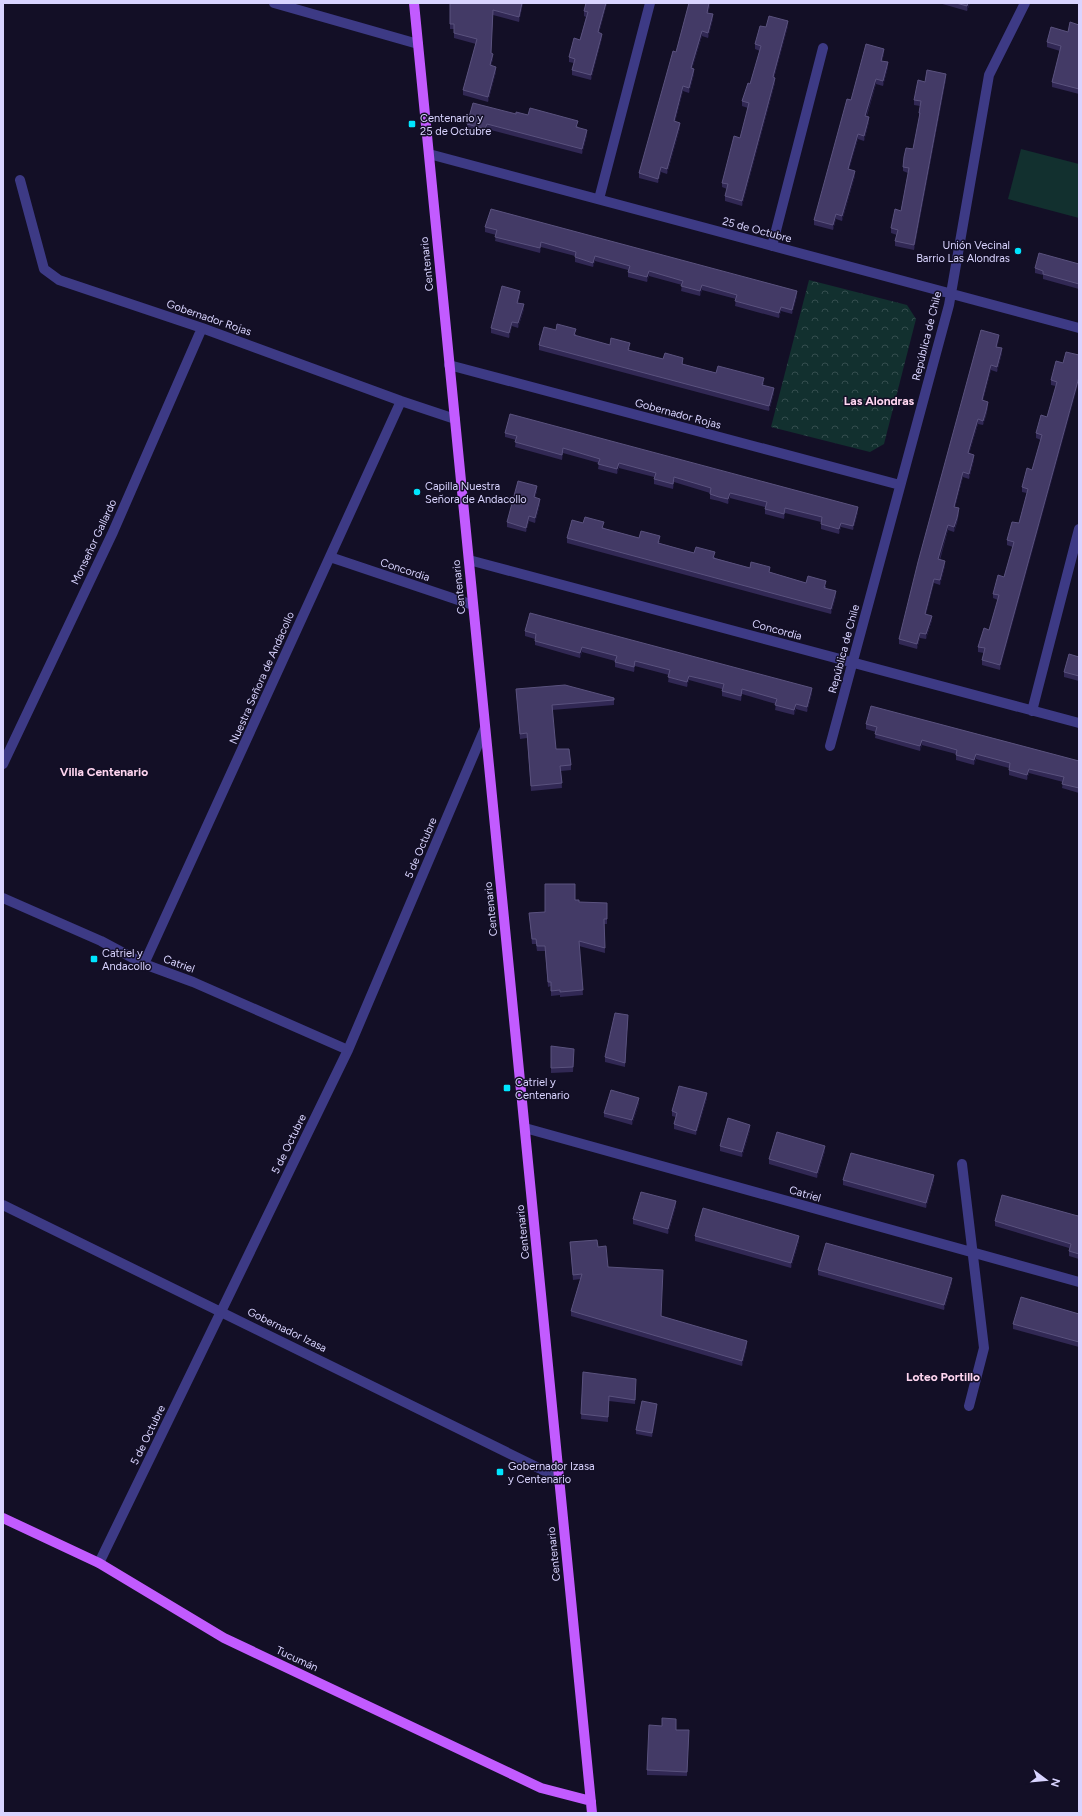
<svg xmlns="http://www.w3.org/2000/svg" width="1082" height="1816" viewBox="0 0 1082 1816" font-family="Figtree,sans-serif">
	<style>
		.grass { fill: #12302f }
		.park { fill: url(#park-crowns) }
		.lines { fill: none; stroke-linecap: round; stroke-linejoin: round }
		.minor { stroke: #3d3a85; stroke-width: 10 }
		.major { stroke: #c25bff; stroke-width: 10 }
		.wall { fill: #312854 }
		.shaded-wall { fill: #1d163a }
		.building { fill: #433a66; stroke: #5a527e }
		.poi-dot { fill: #00e5ff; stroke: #130f26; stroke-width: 1.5 }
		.labels { text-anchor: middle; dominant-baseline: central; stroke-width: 3; stroke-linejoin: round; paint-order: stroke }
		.poi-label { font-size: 11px; fill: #d9d4ff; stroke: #130f26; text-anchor: start }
		.street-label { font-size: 11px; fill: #d9d4ff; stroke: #130f26 }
		.neighbourhood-label { font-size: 12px; font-weight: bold; fill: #ffd6f0; stroke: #130f26 }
	</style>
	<defs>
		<pattern id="park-crowns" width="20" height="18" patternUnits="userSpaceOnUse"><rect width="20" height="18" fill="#12302f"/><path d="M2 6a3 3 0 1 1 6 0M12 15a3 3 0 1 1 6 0" fill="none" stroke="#344d4e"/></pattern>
	</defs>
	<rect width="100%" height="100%" fill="#130f26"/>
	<path class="grass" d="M1021,149L1079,164V218L1008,199Z"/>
	<path class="park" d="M809,280L907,305L916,319L884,444L870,452L771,427Z"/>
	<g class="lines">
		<path class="minor" d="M274,3L418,44
			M429,154L1079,328
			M20,180L44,269L59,280L202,328L401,401L455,419
			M599,199L650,3
			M772,246L823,48
			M449,365L900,485
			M330,557L473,605
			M469,560L1079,723
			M1032,711L1079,529
			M830,746L949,305L989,75L1025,3
			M3,764L113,532L202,328
			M3,898L101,941L144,964L193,982L348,1050
			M144,964L401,401
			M525,1128L1079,1282
			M962,1164L984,1348L969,1406
			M3,1205L559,1478
			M99,1563L348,1050L485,728"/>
		<path class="major" d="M414,3L592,1813
			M3,1518L99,1563L224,1638L541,1788L591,1801"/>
	</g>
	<path class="wall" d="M450,3H523L519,22L493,15L491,53L493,59L491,66L496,72L488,102L463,95V90L476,44L454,38V29H450Z
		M581,3H607L599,33L602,38L591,80L572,75V70L574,63L569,62V57L580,40L586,17L584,16V11L586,4Z
		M710,3V6L708,13L713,19L708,38L702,36L692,69L694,74L689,93L683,91L675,122L680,128L667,174L661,172L658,183L639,178V173L676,52Z
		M939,3H970L967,11Z
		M1079,25V94L1052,87V82L1060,51L1047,47V42L1068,32Z
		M788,26L774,78L775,83L742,206L725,201V196L727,189L722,187V183L740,138L748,108L742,106V101L750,84L760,51L755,49V44L766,27Z
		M884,54L882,61L888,67L883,86L876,84L867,116L869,122L864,141L858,139L849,169L855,176L842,221L836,219L833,230L814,225V220L851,100Z
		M946,79L914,250L895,246V241L897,235L891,233V228L901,211L908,173L903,171V167L913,149L919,118V113L920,106L914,105V100L925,82Z
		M516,114L528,115L578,126L577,128L587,135L582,154L487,129L485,134L467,129V124Z
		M485,227L797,296L792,314L781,311L779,318L735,306L736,299L702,290L700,296L681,291L682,285L649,276L647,282L628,277V270L595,261L593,267L575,262V256L541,247L540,253L495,241L496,235L485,232Z
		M1079,264V289L1043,279V275L1035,273V268Z
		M520,296L518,303L524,309L518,328L512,326L509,338L491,333V328Z
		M556,330L576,334V336L610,345L630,348L629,350L663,359L683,363V364L716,373L764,383L763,385L774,393L769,411L539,350V345Z
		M999,340L997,347L1002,353L997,372L991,370L983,400L988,407L986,416L983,425L978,424L969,454L974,460L969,479L963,477L955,507L959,513L957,523L954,532L948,530L940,560L945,566L940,585L934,583L926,614L932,620L926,639L920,638L917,649L899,644V639Z
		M1063,363L1000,670L982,665V660L984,653L978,652V647L989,630L998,600L993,598V594L1004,577L1013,547L1007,545V540L1019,523L1027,493L1022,492V487L1032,470L1041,440L1036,438V433L1047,417L1056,386L1051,385V380Z
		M505,433L858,512L853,530L841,527L839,534L821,529V522L785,513L784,519L765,514V507L730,498L728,504L719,501L710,499V493L674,482L673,489L654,484V477L619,468L617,474L598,469L599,463L563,453L562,460L515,447L516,440L505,437Z
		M537,491L535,498L540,504L535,523L529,521L526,532L507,527V522Z
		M583,523L604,527L603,528L639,538L660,541L659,543L694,553L715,557V558L750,568L770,572L806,583L826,586V588L836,596L831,614L567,543V538Z
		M525,631L812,693L807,712L796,709L794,715L775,710L776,704L742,694L741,701L722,696V689L689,680L687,687L668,682L669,675L635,666L634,672L615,667V661L582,652L580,658L535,645V639L525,636Z
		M1079,657V681L1064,677V672Z
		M516,689L614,698V705L552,710L556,749L571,765V770L561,771L562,788L531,791L527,738L520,739Z
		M866,724L1079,761V793L1062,788L1063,782L1029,773L1027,780L1009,775V768L976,759L974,765L956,760V754L922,745L920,751L875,738L876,732L866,729Z
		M575,900L579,902L607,903V924H604L605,953L579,946L583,995L560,997V995L551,996V986L548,987L545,951H537L536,944H532L529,913L545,912Z
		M628,1015L625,1067L605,1062V1057Z
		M551,1046L574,1054L573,1072L551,1073Z
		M707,1098L696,1135L674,1129V1124L676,1117L672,1116V1111Z
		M639,1103L632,1125L604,1117V1113Z
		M750,1130L742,1157L720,1151V1146Z
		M825,1151L817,1178L769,1164V1159Z
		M843,1180H934L926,1208L843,1185Z
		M676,1206L668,1234L633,1224V1219Z
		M1079,1213V1259L1069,1256V1248L995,1226V1221L1078,1216Z
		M695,1236L799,1241L791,1268L695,1241Z
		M570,1242L598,1247L608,1267L662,1316L747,1346L742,1366L571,1316V1311L581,1279L573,1280Z
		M818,1270L952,1282L944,1310L818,1275Z
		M1079,1314V1347L1013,1329V1324Z
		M583,1372L636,1384L635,1404L609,1401L608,1422L581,1419Z
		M657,1409L652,1437L636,1434V1430Z
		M676,1730H689L687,1776L647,1775V1770Z"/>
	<path class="shaded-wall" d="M522,3H523L519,22V17Z
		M606,3H607L598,37V32Z
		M709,3H710V6L707,18V13Z
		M968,3H970L967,11V6Z
		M713,14V19L708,38V33Z
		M788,21V26L773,82V77Z
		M702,31V36L691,73V68Z
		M602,34V38L591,80V75Z
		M884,49V54L881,65V61Z
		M493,54V59L490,70V65Z
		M888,62V67L883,86V81Z
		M496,67V72L488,102V97Z
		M694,69V74L689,93V88Z
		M946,74V79L914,250V245Z
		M775,78V83L742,206V201Z
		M876,79V84L865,121V116Z
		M683,86V91L674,126V121Z
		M869,117V122L864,141V136Z
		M680,123V128L667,174V169Z
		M487,124V129L485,134V129Z
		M587,130V135L582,154V149Z
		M858,134V139L848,174V169Z
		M661,167V172L658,183V179Z
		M855,171V176L842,221V216Z
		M836,214V219L833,230V225Z
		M541,242V247L540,253V248Z
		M595,256V261L593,267V263Z
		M649,271V276L647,282V277Z
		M702,285V290L700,296V291Z
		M520,291V296L517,308V303Z
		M797,291V296L792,314V310Z
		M524,304V309L518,328V323Z
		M781,307V311L779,318V313Z
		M512,322V326L509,338V333Z
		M999,335V340L996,352V347Z
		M1002,348V353L997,372V367Z
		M991,365V370L982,405V400Z
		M1079,377V382L1000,670V665Z
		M774,388V393L769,411V406Z
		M988,402V407L983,425V421Z
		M978,419V424L968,458V453Z
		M563,448V453L562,460V455Z
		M974,455V460L969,479V474Z
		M619,463V468L617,474V469Z
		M963,472V477L954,512V507Z
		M674,477V482L673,489V484Z
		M537,486V491L534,502V497Z
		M730,493V498L728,504V499Z
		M540,499V504L535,523V518Z
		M858,507V512L853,530V526Z
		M785,508V513L784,519V514Z
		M959,508V513L954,532V527Z
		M529,516V521L526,532V528Z
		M841,523V527L839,534V529Z
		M948,525V530L938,564V559Z
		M945,561V566L940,585V580Z
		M934,579V583L925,619V614Z
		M836,591V596L831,614V609Z
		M932,616V620L926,639V634Z
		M920,633V638L917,649V644Z
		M582,647V652L580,658V653Z
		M635,661V666L634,672V667Z
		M689,676V680L687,687V682Z
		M812,688V693L807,712V707Z
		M742,689V694L741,701V696Z
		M796,704V709L794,715V710Z
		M922,740V745L920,751V746Z
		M976,754V759L974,765V760Z
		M1029,769V773L1027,780V775Z
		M707,1093V1098L696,1135V1131Z
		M639,1098V1103L632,1125V1120Z
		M750,1125V1130L742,1157V1152Z
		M825,1146V1151L817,1178V1173Z
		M934,1175V1180L926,1208V1203Z
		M676,1201V1206L668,1234V1229Z
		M799,1236V1241L791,1268V1263Z
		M952,1278V1282L944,1310V1305Z
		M747,1341V1346L742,1366V1361Z
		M657,1404V1409L652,1437V1433Z"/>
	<path class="building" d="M450,3H522L519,17L493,10L491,53L493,54L490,65L496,67L488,97L463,90L477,39L454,33V24H450Z
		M586,3H606L598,32L602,34L591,75L572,70L575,59L569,57L574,38L580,40L588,12L584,11Z
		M689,3H709L707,13L713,14L708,33L702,31L691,68L694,69L689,88L683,86L674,121L680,123L667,169L661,167L658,179L639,173L673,51L676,52Z
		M956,3H968L967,6Z
		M769,16L788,21L773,77L775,78L742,201L725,196L728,184L722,183L734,136L740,138L749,103L742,101L748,83L750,84L761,46L755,44L760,26L766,27Z
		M1070,22L1079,25V89L1052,82L1061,46L1047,42L1051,27L1068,32Z
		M866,44L884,49L881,61L888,62L883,81L876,79L865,116L869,117L864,136L858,134L848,169L855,171L842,216L836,214L833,225L814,220L847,99L851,100Z
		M927,70L946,74L914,245L895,241L898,230L891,228L895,209L901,211L909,168L903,167L904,157L906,148L913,149L920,113H919L921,101L914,100L918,80L925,82Z
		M473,103L516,114V112L528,115L530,108L578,121L576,127L587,130L582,149L487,124L485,129L467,124Z
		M491,209L797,291L792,310L781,307L779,313L735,301L737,295L702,285L700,291L681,286L683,281L649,271L647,277L628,272L630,266L595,256L593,263L575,257L576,252L541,242L540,248L495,237L497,230L485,227Z
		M1039,253L1079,264V284L1043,274V271L1035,268Z
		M502,286L520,291L517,303L524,304L518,323L512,322L509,333L491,328Z
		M557,324L576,329L574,335L610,345L611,338L630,343L628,350L663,359L665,353L683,358L682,364L716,373L718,366L764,378L762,385L774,388L769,406L539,345L544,327L556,330Z
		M981,330L999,335L996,347L1002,348L997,367L991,365L982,400L988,402L986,411L983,421L978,419L968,453L974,455L969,474L963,472L954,507L959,508L957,518L954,527L948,525L938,559L945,561L940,580L934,579L925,614L932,616L926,634L920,633L917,644L899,639L918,562Z
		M1066,352L1079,355V377L1000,665L982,660L985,648L978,647L984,628L989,630L999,595L993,594L998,575L1004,577L1014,542L1007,540L1012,522L1019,523L1028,489L1022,487L1027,468L1032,470L1042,435L1036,433L1041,415L1047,417L1057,382L1051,380L1056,361L1063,363Z
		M510,414L858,507L853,526L841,523L839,529L821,524L822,517L785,508L784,514L765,509L767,502L730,493L728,499L719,497L710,494L711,488L674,477L673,484L654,479L656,473L619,463L617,469L598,464L600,459L563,448L562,455L515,442L517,436L505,433Z
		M518,481L537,486L534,497L540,499L535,518L529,516L526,528L507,522Z
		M585,517L604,522L602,528L639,538L641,531L660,536L658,543L694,553L696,547L715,552L713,558L750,568L751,562L770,567L769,572L806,583L808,576L826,581L824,588L836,591L831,609L567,538L572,520L583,523Z
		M530,613L812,688L807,707L796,704L794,710L775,705L777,699L742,689L741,696L722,691L724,684L689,676L687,682L668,677L670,670L635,661L634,667L615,662L617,656L582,647L580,653L535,641L536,634L525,631Z
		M1069,654L1079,657V676L1064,672Z
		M565,685L614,698V700L552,705L556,749H569L571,765L560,766L562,783L531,786L527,733L520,734L516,689Z
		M871,706L1079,761V788L1062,784L1064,777L1029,769L1027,775L1009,770L1010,763L976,754L974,760L956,755L957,750L922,740L920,746L875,734L877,727L866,724Z
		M545,884H575V900H579V902L607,903V919H604L605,948L579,941L583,990L560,992V990L551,991V982H548L545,946H537L536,939H532L529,913L545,912Z
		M615,1013L628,1015L625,1063L605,1057Z
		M551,1046L574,1049L573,1067L551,1068Z
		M679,1086L707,1093L696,1131L674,1124L677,1113L672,1111Z
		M611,1090L639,1098L632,1120L604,1113Z
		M728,1118L750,1125L742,1152L720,1146Z
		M777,1132L825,1146L817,1173L769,1159Z
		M851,1153L934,1175L926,1203L843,1180Z
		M641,1192L676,1201L668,1229L633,1219Z
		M1002,1195L1078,1216L1079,1213V1254L1069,1251L1071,1244L995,1221Z
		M703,1208L799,1236L791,1263L695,1236Z
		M597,1240L598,1247L606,1246L608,1267L663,1270L661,1316L747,1341L742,1361L571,1311L582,1274L573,1275L570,1242Z
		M826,1243L952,1278L944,1305L818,1270Z
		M1021,1297L1079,1314V1342L1013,1324Z
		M583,1372L636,1379L635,1400L609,1396L608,1417L581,1414Z
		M642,1401L657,1404L652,1433L636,1430Z
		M662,1718L676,1719V1730H689L687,1772L647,1770L649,1725L662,1726Z"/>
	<g class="poi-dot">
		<rect x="408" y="120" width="8" height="8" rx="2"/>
		<circle cx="1018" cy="251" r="4"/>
		<circle cx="417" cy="492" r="4"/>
		<rect x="90" y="955" width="8" height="8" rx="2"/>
		<rect x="503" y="1084" width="8" height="8" rx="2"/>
		<rect x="496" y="1468" width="8" height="8" rx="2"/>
	</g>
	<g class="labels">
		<g class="poi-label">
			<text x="420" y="118">Centenario y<tspan x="420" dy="13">25 de Octubre</tspan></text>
			<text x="1010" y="245" text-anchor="end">Unión Vecinal<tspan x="1010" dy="13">Barrio Las Alondras</tspan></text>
			<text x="425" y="486">Capilla Nuestra<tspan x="425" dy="13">Señora de Andacollo</tspan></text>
			<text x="102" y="953">Catriel y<tspan x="102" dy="13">Andacollo</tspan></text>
			<text x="515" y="1082">Catriel y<tspan x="515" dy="13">Centenario</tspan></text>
			<text x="508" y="1466">Gobernador Izasa<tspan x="508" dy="13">y Centenario</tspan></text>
		</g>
		<g class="street-label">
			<text transform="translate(757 230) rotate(15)">25 de Octubre</text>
			<text transform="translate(427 264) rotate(-96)">Centenario</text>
			<text transform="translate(209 318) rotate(19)">Gobernador Rojas</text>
			<text transform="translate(927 336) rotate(-76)">República de Chile</text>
			<text transform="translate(678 414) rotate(15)">Gobernador Rojas</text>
			<text transform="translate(94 542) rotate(-65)">Monseñor Gallardo</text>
			<text transform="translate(405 570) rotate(18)">Concordia</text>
			<text transform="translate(459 587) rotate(-96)">Centenario</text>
			<text transform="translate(777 630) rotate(15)">Concordia</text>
			<text transform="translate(844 649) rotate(-75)">República de Chile</text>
			<text transform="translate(262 678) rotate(-66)">Nuestra Señora de Andacollo</text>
			<text transform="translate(421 848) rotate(-67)">5 de Octubre</text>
			<text transform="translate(491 909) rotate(-96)">Centenario</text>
			<text transform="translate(179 964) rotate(20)">Catriel</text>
			<text transform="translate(289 1144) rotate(-64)">5 de Octubre</text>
			<text transform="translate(805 1194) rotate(16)">Catriel</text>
			<text transform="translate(523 1232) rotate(-96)">Centenario</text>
			<text transform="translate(287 1330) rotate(26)">Gobernador Izasa</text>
			<text transform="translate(148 1435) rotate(-64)">5 de Octubre</text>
			<text transform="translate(554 1554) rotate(-96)">Centenario</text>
			<text transform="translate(297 1659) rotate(25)">Tucumán</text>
		</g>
		<g class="neighbourhood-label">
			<text x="879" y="401">Las Alondras</text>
			<text x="104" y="772">Villa Centenario</text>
			<text x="943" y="1377">Loteo Portillo</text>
		</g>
	</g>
	<rect width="1082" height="1816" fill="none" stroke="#d9d4ff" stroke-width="8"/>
	<g transform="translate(1046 1780) rotate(106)" stroke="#130f26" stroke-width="3" paint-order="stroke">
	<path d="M0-3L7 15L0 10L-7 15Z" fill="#d9d4ff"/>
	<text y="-6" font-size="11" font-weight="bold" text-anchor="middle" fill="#d9d4ff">N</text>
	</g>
</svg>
